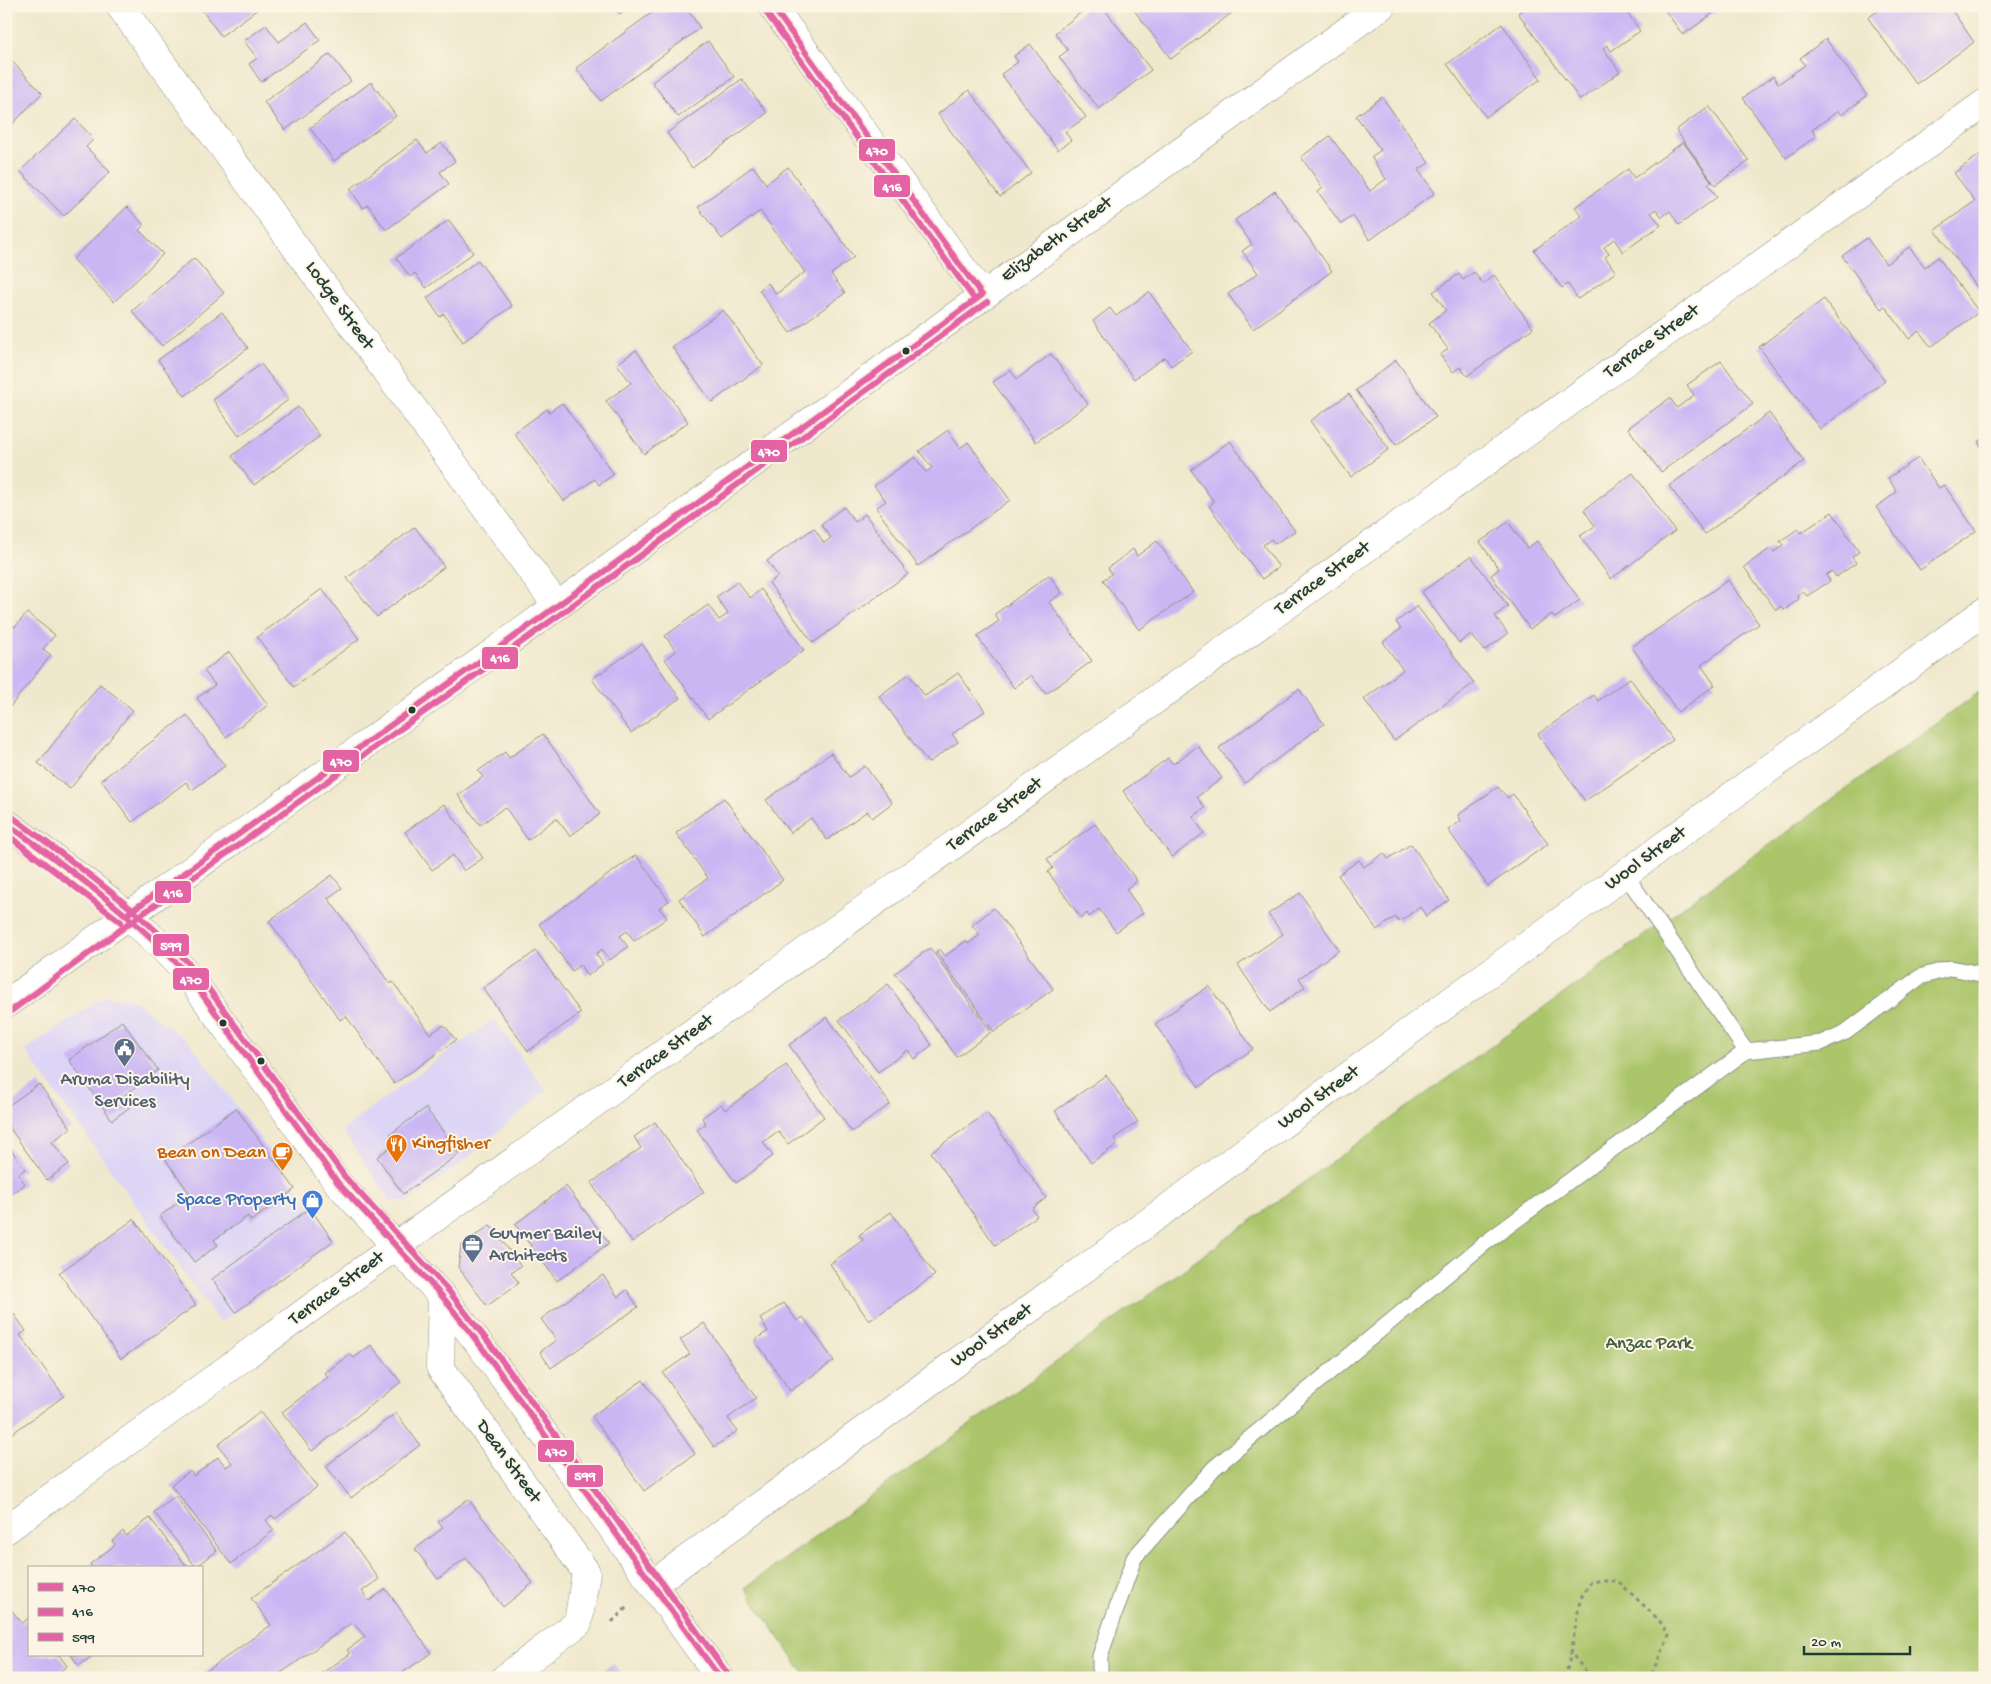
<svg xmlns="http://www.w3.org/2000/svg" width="1991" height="1684" viewBox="0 0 1991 1684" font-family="'Gochi Hand',sans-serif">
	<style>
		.built { fill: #ddd5f6 }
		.industrial { fill: #c2c1dc }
		.green { fill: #abc56b; stroke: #658150 }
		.building { fill: #cbb6f4 }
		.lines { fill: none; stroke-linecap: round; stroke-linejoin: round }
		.service-casing { stroke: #889280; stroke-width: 17 }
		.minor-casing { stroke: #889280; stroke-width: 29 }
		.tertiary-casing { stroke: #889280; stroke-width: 29 }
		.path { stroke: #889280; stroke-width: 3; stroke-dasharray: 4 4; stroke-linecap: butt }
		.service { stroke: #fff; stroke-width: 15 }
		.minor { stroke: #fff; stroke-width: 28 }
		.tertiary { stroke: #fff; stroke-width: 28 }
		.bus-1-casing { stroke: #fcf5e5; stroke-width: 10 }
		.bus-2-casing { stroke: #fcf5e5; stroke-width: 10 }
		.bus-3-casing { stroke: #fcf5e5; stroke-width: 10 }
		.bus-1 { stroke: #e463a4; stroke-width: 6 }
		.bus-2 { stroke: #e463a4; stroke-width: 6 }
		.bus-3 { stroke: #e463a4; stroke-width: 6 }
		.bus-dot { fill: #1f3d34; stroke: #fcf5e5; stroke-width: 2 }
		.labels { text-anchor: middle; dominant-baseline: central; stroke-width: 4; stroke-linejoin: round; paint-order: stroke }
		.street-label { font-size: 19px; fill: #1f3d34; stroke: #fcf5e5 }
		.service-label { font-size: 19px; fill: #4e5e75; stroke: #fcf5e5 }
		.food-label { font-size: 19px; fill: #c56008; stroke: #fcf5e5; text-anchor: start }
		.shop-label { font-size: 19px; fill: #366cbe; stroke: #fcf5e5; text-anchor: end }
		.park-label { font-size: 19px; fill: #425f42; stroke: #fcf5e5 }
		.line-badge { stroke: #fcf5e5; stroke-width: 2 }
		.badge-label { font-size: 14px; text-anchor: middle; font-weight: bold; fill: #fff }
	</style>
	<rect width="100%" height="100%" fill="#fcf5e5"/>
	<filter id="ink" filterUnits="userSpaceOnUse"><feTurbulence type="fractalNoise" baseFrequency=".02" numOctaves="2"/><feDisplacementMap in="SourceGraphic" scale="10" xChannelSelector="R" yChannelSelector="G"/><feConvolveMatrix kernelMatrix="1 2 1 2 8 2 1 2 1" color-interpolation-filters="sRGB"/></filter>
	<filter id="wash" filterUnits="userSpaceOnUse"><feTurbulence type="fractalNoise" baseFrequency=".0096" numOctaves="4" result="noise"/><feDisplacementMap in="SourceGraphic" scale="20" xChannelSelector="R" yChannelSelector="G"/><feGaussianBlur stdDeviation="1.12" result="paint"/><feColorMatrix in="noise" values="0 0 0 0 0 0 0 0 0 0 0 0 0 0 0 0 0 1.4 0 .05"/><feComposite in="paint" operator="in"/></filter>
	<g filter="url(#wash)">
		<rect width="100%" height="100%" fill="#f0e8cc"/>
		<path class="built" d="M105,996L133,1000L191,1044L336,1241L220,1323L25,1050Z
			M494,1019L546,1091L457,1167L407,1201H390L343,1131L357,1118Z"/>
		<path class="industrial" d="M613,1663L624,1678H593Z"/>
		<path class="green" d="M1985,688V1678H807L745,1588Z"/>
		<g id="blocks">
			<path class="building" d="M199,6H262L221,36Z
				M614,6H631L620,14Z
				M661,6H685L700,28L601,101L576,68Z
				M1089,6H1102L1151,70L1099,109L1059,57L1068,50L1055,33Z
				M1131,6H1228L1233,12L1171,59Z
				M1527,6H1623L1640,31L1611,51L1607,45L1603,48L1620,72L1580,100L1518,13Z
				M1662,6H1723L1683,35Z
				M1884,6H1949L1974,42L1916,84L1868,18Z
				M307,22L320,40L261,82L249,64L257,58L244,41L266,25L279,42Z
				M1502,24L1541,79L1486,117L1447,64Z
				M1826,39L1867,96L1841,115L1838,111L1812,130L1816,136L1786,158L1743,98L1773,76L1778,84L1805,65L1800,58Z
				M708,41L734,77L678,117L652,82Z
				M1030,44L1086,117L1065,132L1071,140L1058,150L1001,74L1018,62L1014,56Z
				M330,54L351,81L285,130L264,102Z
				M6,55L42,93L6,131Z
				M742,79L767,113L692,168L667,133Z
				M371,82L396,116L334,161L310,128Z
				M969,90L1031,173L1000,197L938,114Z
				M1382,97L1429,163L1418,170L1435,193L1370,240L1353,216L1341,224L1318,192L1323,188L1301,157L1330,136L1370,191L1386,179L1371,157L1381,150L1356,116Z
				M1709,106L1749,161L1715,185L1676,130Z
				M75,119L94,139L86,147L110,172L64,216L20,171Z
				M417,140L427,153L442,143L455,161L440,172L449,184L386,230L368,205L363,208L350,189Z
				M1683,142L1712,182L1708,184L1717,197L1679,225L1670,211L1662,217L1656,209L1651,213L1661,225L1623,252L1614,239L1604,247L1609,254L1605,257L1616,272L1578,299L1568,284L1562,288L1534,250L1582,216L1575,207L1628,169L1634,178Z
				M1985,151V298L1935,230L1975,201L1954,173Z
				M753,166L766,184L788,167L854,257L831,274L845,293L790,333L759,290L768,283L776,294L805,272L760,211L722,239L698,207Z
				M1275,191L1332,271L1253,329L1228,294L1258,273L1242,251L1252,244L1235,220Z
				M127,207L144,225L139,230L163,254L114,302L73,259Z
				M449,220L473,253L426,288L415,273L410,277L396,258Z
				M1867,238L1886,264L1909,247L1925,267L1938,257L1979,312L1931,347L1919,331L1909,339L1885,306L1881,309L1842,256Z
				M194,258L224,293L162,346L132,311Z
				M478,260L512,306L463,342L444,314L440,317L427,298Z
				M1474,272L1483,284L1494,275L1533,328L1467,376L1460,367L1453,372L1440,355L1448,349L1429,323L1446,310L1433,292L1459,274L1463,280Z
				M1149,292L1192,351L1171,366L1165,357L1134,379L1093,321L1110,308L1116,316Z
				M1824,299L1885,381L1820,429L1759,347Z
				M723,310L763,365L712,402L672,347Z
				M222,312L248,348L185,396L158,360Z
				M636,350L688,422L644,454L606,401L631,383L617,364Z
				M1051,354L1088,404L1036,442L993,382L1010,370L1017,379Z
				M1396,360L1436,417L1396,445L1356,390Z
				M1721,361L1753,404L1661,472L1628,428L1670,398L1677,408L1694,395L1687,385Z
				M261,364L288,400L239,436L213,400Z
				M1349,394L1389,449L1351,477L1310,421Z
				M562,403L614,474L599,485L595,479L564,501L514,433L547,409L549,412Z
				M298,407L320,436L254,485L232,456Z
				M1769,413L1804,461L1705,534L1669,486Z
				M948,430L960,448L968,442L1010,500L918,566L876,508L886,501L874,486L915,457L926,472L932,468L919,451Z
				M1985,438V452L1978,442Z
				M1230,441L1295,531L1275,544L1271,539L1263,545L1279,567L1262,579L1209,506L1214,502L1191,470Z
				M1918,458L1939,488L1944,485L1976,531L1920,570L1876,507L1897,492L1888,478Z
				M1633,473L1675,531L1611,579L1580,536L1595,526L1584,510Z
				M844,507L855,522L865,514L908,574L813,643L769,583L778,576L767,561L814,528L824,543L831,538L821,524Z
				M1832,512L1859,552L1852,557L1856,563L1836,577L1832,571L1826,575L1830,581L1807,596L1803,591L1797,595L1799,599L1784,610L1781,606L1776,610L1744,567L1771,548L1774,552L1783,545L1780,541L1798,529L1801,533Z
				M1508,522L1527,548L1537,541L1580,600L1555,618L1552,614L1530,629L1491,575L1499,569L1480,542Z
				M415,527L444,567L377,617L347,578Z
				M1157,541L1193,592L1139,630L1103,580L1112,574L1108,568L1133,549L1137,556Z
				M1471,556L1508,606L1495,616L1508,634L1484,651L1471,634L1459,643L1422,592Z
				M1049,575L1062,593L1049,602L1092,661L1046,694L1031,675L1014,688L977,636L999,621L995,614Z
				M1728,580L1759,624L1701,665L1715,685L1678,712L1632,647Z
				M737,582L750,598L761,589L804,650L708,719L665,659L676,651L665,636L708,605L719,620L728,614L716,597Z
				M322,589L359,639L294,687L257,637Z
				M1417,606L1474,683L1394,741L1364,699L1403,670L1383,642L1401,629L1396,622Z
				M27,613L55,635L43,649L51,655L6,712V620L15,627Z
				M642,644L680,698L631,733L592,679Z
				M229,652L268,705L226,737L197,698L215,685L204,671Z
				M958,673L985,711L952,734L958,742L928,763L879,696L909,674L925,696Z
				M1630,678L1673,740L1585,801L1538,734L1594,695L1598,701Z
				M100,684L133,710L70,789L38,763Z
				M1299,689L1324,724L1245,783L1219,748Z
				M187,715L225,766L192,790L186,782L132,822L101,780Z
				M543,734L600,814L570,836L556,818L528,840L505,807L480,825L458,795L483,777L478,771L505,752L509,758Z
				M1198,746L1222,778L1197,797L1205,808L1193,817L1204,833L1172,857L1123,791L1168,758L1173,764Z
				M831,753L849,777L865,766L892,803L872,818L867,811L827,840L811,818L790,833L766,800Z
				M1498,787L1508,798L1513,794L1548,844L1488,886L1448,830L1461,821L1458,815Z
				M724,798L783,880L705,937L679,899L708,878L676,833Z
				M444,804L483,858L464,871L453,855L432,870L405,832Z
				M1095,824L1137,881L1126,889L1143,913L1116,932L1099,909L1089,917L1087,913L1081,918L1048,872L1053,868L1047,859Z
				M1411,844L1449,900L1426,916L1420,907L1399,922L1395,917L1377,930L1338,875L1359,860L1364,867L1384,853L1388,859Z
				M636,855L669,901L659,908L667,918L634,941L627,931L620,936L628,947L610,960L602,949L596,954L603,964L587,976L580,965L572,971L539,924Z
				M332,875L342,888L328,898L390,984L393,982L430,1034L444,1025L456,1040L394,1084L346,1016L340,1020L269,921Z
				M1300,893L1339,950L1299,978L1305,987L1270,1012L1238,965L1283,934L1268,914Z
				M994,908L1053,989L994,1032L936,952L940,949L945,956L966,941L968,944L980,935L972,925Z
				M930,948L991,1032L957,1057L895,973Z
				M536,951L581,1013L528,1051L483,988Z
				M888,984L932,1045L914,1059L908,1050L878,1072L839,1020Z
				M1209,986L1253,1049L1199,1087L1155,1024Z
				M827,1017L890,1104L852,1132L789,1045Z
				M122,1021L158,1070L122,1097L130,1107L112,1120L69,1060Z
				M786,1065L824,1117L788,1144L778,1131L763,1142L773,1156L736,1183L697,1130L706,1124L702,1118L721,1104L725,1110Z
				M1106,1075L1138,1122L1114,1138L1118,1144L1091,1163L1055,1111Z
				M39,1084L71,1128L52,1142L69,1164L47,1180L6,1123V1107Z
				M236,1108L295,1189L251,1221L248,1216L214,1240L218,1245L194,1262L160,1216L190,1194L166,1160Z
				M426,1108L459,1154L403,1194L377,1157L396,1143L390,1134Z
				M987,1113L1046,1198L1032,1209L1037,1216L995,1245L931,1152Z
				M655,1122L704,1192L632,1242L591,1183L641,1148L634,1137Z
				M6,1143L25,1169L18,1174L25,1184L6,1197Z
				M566,1186L609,1243L557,1281L515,1224Z
				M310,1208L333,1241L236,1312L212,1279Z
				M891,1212L935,1275L869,1321L830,1264L863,1240L859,1235Z
				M134,1219L196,1305L121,1359L59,1273Z
				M490,1225L521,1266L511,1272L519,1283L487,1306L458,1267L461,1246Z
				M603,1275L618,1297L627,1290L638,1307L551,1368L540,1352L556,1340L541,1319Z
				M784,1303L797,1321L803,1317L834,1361L790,1391L755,1340L768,1331L760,1319Z
				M13,1313L26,1331L20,1335L64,1396L10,1435L6,1430V1317Z
				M704,1323L756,1398L728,1418L737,1431L714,1447L663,1373L690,1354L680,1340Z
				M371,1345L401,1382L312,1451L282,1412L328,1377L325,1373L350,1354L354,1358Z
				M643,1380L695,1454L644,1491L592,1416Z
				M260,1412L317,1487L275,1519L272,1515L266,1520L274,1530L231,1564L171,1485L190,1471L194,1476L218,1457L226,1467L232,1463L218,1445Z
				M396,1413L420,1445L351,1498L326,1466Z
				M175,1496L217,1551L196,1567L154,1512Z
				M468,1499L533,1583L503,1607L466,1558L438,1579L415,1549L443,1528L438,1522Z
				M150,1518L188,1568H93L90,1564L115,1545L112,1541L123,1531L126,1536Z
				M345,1532L379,1579L362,1591L369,1601L386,1589L431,1653L395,1678H319L318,1676L350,1654L347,1650L365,1637L353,1622L274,1678H197L271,1625L251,1598Z
				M9,1607L22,1623L29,1618V1655H59L67,1666L52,1678H6V1609Z
				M71,1655H93L79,1666Z"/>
		</g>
	</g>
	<g filter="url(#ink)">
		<use href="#blocks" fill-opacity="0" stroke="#889280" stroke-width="1"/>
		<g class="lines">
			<defs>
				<path id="service" d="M1625,874L1746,1051
					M1100,1678V1656L1134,1558L1214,1468L1485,1243L1746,1051L1821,1043L1846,1032L1920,977L1951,968L1980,974L1985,978"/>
				<path id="minor" d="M120,6L557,606
					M772,6L982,295
					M6,1004C190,869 376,738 560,604C833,405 1106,205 1381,6
					M442,1296L440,1367L586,1572L578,1623L505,1678
					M6,1530L396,1246L1985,103
					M653,1584L1985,611"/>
				<path id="tertiary" d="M6,823C70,870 137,916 189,976L338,1183L442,1296L483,1349L720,1678"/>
			</defs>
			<use href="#service" class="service-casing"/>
			<use href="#minor" class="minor-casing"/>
			<use href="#tertiary" class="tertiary-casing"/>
			<path class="path" d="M612,1622L629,1605
				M1565,1678L1571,1653
				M1591,1678L1571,1653L1580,1600L1591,1581H1618L1659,1620L1669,1635L1653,1671V1678"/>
			<use href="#service" class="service"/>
			<use href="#minor" class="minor"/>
			<use href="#tertiary" class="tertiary"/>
			<defs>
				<path id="bus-1" d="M772,6L982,295
					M6,823C71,870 135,917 189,976L338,1183L442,1296L483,1349L720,1678
					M126,915L557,606L982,295"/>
				<path id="bus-2" d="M765,11L975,300
					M6,834L121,922
					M11,1011L131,922L562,613L987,302"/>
				<path id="bus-3" d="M11,816C76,864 141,911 195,970L345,1177L448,1290L490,1344L727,1673"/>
			</defs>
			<use href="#bus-1" class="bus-1-casing"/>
			<use href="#bus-2" class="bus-2-casing"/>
			<use href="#bus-3" class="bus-3-casing"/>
			<use href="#bus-1" class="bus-1"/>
			<use href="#bus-2" class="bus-2"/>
			<use href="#bus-3" class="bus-3"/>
		</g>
	</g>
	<defs>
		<symbol id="civic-pin" viewBox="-11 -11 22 30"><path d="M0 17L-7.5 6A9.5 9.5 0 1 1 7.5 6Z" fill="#5c6f8a" stroke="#fcf5e5"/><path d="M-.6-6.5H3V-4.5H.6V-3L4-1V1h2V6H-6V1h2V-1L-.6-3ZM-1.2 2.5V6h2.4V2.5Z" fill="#fff"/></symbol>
		<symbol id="restaurant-pin" viewBox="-11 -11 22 30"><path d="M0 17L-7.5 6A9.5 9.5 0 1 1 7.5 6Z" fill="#e8710a" stroke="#fcf5e5"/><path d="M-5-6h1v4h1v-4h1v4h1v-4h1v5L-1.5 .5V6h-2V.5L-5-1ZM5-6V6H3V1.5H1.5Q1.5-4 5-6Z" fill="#fff"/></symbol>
		<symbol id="cafe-pin" viewBox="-11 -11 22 30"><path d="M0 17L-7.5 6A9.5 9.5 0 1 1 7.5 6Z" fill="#e8710a" stroke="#fcf5e5"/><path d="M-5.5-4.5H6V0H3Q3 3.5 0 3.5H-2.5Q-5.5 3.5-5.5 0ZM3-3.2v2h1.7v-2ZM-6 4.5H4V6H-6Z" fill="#fff"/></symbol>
		<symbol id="shop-pin" viewBox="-11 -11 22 30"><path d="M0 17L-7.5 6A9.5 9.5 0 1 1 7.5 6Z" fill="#3f7fe0" stroke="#fcf5e5"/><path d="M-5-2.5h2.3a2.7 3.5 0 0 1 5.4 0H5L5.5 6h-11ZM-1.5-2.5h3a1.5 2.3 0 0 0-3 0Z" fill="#fff"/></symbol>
		<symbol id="office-pin" viewBox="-11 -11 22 30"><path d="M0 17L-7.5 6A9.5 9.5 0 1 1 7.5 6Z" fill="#5c6f8a" stroke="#fcf5e5"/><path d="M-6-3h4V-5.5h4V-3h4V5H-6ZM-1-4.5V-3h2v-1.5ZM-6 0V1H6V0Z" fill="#fff"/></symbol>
	</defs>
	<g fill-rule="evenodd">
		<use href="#civic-pin" x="112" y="1036" width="25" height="34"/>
		<use href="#restaurant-pin" x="384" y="1132" width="25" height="34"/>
		<use href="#cafe-pin" x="270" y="1140" width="25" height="34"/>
		<use href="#shop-pin" x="300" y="1188" width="25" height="34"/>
		<use href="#office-pin" x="460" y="1232" width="25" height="34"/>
	</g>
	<g class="bus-dot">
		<circle cx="906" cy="351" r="4.5"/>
		<circle cx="412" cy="710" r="4.5"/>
		<circle cx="223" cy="1023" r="4.5"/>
		<circle cx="261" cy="1061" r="4.5"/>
	</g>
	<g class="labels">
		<g class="street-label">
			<text transform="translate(1057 240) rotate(-36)">Elizabeth Street</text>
			<text transform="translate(339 306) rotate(54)">Lodge Street</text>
			<text transform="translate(1652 342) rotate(-36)">Terrace Street</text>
			<text transform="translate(1323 579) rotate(-36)">Terrace Street</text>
			<text transform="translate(995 815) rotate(-36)">Terrace Street</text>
			<text transform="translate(1646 859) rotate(-36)">Wool Street</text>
			<text transform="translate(666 1052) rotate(-36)">Terrace Street</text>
			<text transform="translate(1319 1098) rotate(-36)">Wool Street</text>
			<text transform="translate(337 1289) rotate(-36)">Terrace Street</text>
			<text transform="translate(992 1336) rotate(-36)">Wool Street</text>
			<text transform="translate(508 1462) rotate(54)">Dean Street</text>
		</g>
		<g class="service-label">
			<text x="125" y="1080">Aruma Disability<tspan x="125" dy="22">Services</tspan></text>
			<text x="489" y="1234" text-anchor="start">Guymer Bailey<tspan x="489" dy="22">Architects</tspan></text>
		</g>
		<g class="food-label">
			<text x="412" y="1144">Kingfisher</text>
			<text x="266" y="1153" text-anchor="end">Bean on Dean</text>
		</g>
		<g class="shop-label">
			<text x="296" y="1200">Space Property</text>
		</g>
		<g class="park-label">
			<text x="1649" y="1344">Anzac Park</text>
		</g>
	</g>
	<g class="line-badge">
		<rect x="858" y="138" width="38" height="24" rx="5" fill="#e463a4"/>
		<rect x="873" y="174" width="38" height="24" rx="5" fill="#e463a4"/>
		<rect x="750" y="439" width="38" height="24" rx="5" fill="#e463a4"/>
		<rect x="481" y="646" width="38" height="24" rx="5" fill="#e463a4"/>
		<rect x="322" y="749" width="38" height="24" rx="5" fill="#e463a4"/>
		<rect x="154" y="880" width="38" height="24" rx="5" fill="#e463a4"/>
		<rect x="152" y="933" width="38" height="24" rx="5" fill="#e463a4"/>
		<rect x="172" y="967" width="38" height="24" rx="5" fill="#e463a4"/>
		<rect x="537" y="1439" width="38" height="24" rx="5" fill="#e463a4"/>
		<rect x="566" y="1464" width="38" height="24" rx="5" fill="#e463a4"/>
	</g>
	<g class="badge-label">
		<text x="877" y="155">470</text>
		<text x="892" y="191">416</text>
		<text x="769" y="456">470</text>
		<text x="500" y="662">416</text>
		<text x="341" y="766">470</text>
		<text x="173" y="897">416</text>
		<text x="171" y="950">599</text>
		<text x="191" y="984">470</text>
		<text x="556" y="1456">470</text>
		<text x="585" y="1480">599</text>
	</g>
	<rect width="1991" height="1684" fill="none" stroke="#fcf5e5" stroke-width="25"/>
	<rect x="28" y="1566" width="175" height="90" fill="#fcf5e5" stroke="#a4ab9e"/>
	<rect x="38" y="1583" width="25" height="8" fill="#e463a4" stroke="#a4ab9e"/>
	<text x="72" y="1592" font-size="15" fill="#1f3d34">470</text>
	<rect x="38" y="1608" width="25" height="8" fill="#e463a4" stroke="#a4ab9e"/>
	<text x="72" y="1616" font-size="15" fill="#1f3d34">416</text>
	<rect x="38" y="1633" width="25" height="8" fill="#e463a4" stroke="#a4ab9e"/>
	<text x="72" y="1642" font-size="15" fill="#1f3d34">599</text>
	<path d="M1804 1646v8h106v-8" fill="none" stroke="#1f3d34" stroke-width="2.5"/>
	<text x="1811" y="1646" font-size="15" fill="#1f3d34" stroke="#fcf5e5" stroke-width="4" paint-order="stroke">20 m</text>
</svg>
